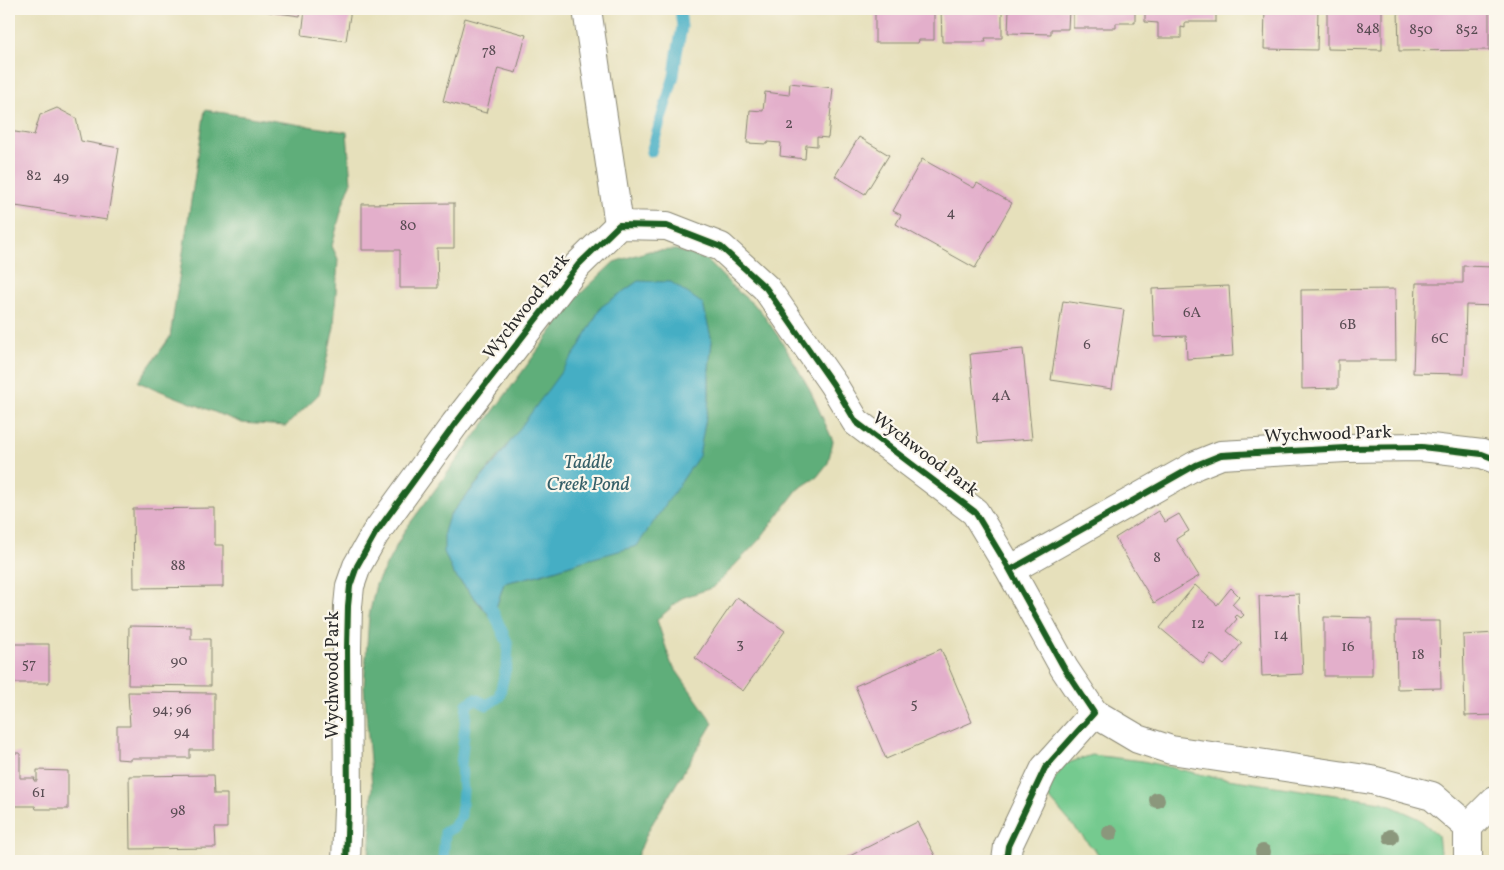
<svg xmlns="http://www.w3.org/2000/svg" width="1504" height="870" viewBox="0 0 1504 870" font-family="Vollkorn,serif">
	<style>
		.green { fill: #74ca8f; stroke: #507a5d }
		.forest { fill: #5fae7a; stroke: #456c52; fill-rule: evenodd }
		.water { fill: #45aec4; stroke: #386c78 }
		.lines { fill: none; stroke-linecap: round; stroke-linejoin: round }
		.stream { stroke: #45aec4; stroke-width: 11 }
		.building { fill: #e3afcb }
		.minor-casing { stroke: #888673; stroke-width: 30 }
		.minor { stroke: #fff; stroke-width: 28 }
		.cycleway-casing { stroke: #fbf7ec; stroke-width: 9 }
		.cycleway { stroke: #1b5e20; stroke-width: 6 }
		.tree { fill: #8b977c }
		.labels { text-anchor: middle; dominant-baseline: central; stroke-width: 4.5; stroke-linejoin: round; paint-order: stroke }
		.number-label { font-size: 15px; fill: #594c53 }
		.street-label { font-size: 18px; fill: #2b2b2b; stroke: #fbf7ec }
		.water-label { font-size: 19px; font-style: italic; fill: #355f68; stroke: #fbf7ec }
	</style>
	<rect width="100%" height="100%" fill="#fbf7ec"/>
	<filter id="ink" filterUnits="userSpaceOnUse"><feTurbulence type="fractalNoise" baseFrequency=".02" numOctaves="2"/><feDisplacementMap in="SourceGraphic" scale="10" xChannelSelector="R" yChannelSelector="G"/><feConvolveMatrix kernelMatrix="1 2 1 2 8 2 1 2 1" color-interpolation-filters="sRGB"/></filter>
	<filter id="wash" filterUnits="userSpaceOnUse"><feTurbulence type="fractalNoise" baseFrequency=".0096" numOctaves="4" result="noise"/><feDisplacementMap in="SourceGraphic" scale="20" xChannelSelector="R" yChannelSelector="G"/><feGaussianBlur stdDeviation="1.12" result="paint"/><feColorMatrix in="noise" values="0 0 0 0 0 0 0 0 0 0 0 0 0 0 0 0 0 1.4 0 .05"/><feComposite in="paint" operator="in"/></filter>
	<g filter="url(#wash)">
		<rect width="100%" height="100%" fill="#e6e0bb"/>
		<path class="green" d="M1092,755L1143,761L1208,776L1382,802L1418,818L1438,835L1441,861H1105L1089,844L1045,793L1065,764Z"/>
		<path class="forest" d="M205,110L347,132L351,183L343,204L332,246L338,259L334,327L319,394L286,426L242,423L138,382L170,337Z
			M676,250L707,260L733,287L760,310L782,342L809,388L833,441L828,463L817,477L798,489L759,540L714,587L682,598L657,620L671,663L713,723L649,829L635,861H368L370,845L372,786L364,686L369,616L376,584L405,530L498,405L576,298L614,262L649,251ZM601,307L712,341L709,369V401L583,561L538,575L504,583L492,619L453,573L449,516C494,463 538,409 577,351C586,337 593,322 601,307Z"/>
		<path class="water" d="M638,281L671,282L703,304L712,341L709,369V401L699,456L637,546L583,561L538,575L504,583L496,608L499,622L493,619L453,573L444,552V532L449,516L496,461L539,402L577,350L601,307Z"/>
		<g class="lines">
			<path class="stream" d="M651,152L674,76L677,53L682,27L680,9
				M443,861L445,832L454,827L461,815L463,790L461,766L467,704L475,699L487,705L499,697L507,663L508,644L492,609"/>
		</g>
		<g id="blocks">
			<path class="building" d="M256,9H301L300,16L256,10Z
				M305,9H351L346,41L302,35Z
				M875,9H934V40H919L918,43H875Z
				M941,9H1002V38H985L986,42H942Z
				M1009,9H1069L1068,29H1051V34L1008,33Z
				M1073,9H1135V23H1116V28H1073Z
				M1145,9H1216V22H1185V28L1181,27V38H1158V23L1145,22Z
				M1265,9H1318L1317,50L1264,49Z
				M1327,9H1382V50L1327,49Z
				M1398,9H1489V50L1399,51Z
				M465,18L526,35L516,73L498,68L486,113L443,101Z
				M790,83L833,88L828,138L817,137V146L806,145L805,159L780,156L781,143L768,142L767,144L747,143L750,110L763,111L765,92L789,95Z
				M57,108L76,118L81,141L119,148L107,220L9,205V131L34,135L40,115Z
				M859,137L889,155L865,194L835,176Z
				M922,159L974,188L977,183L1012,203L975,268L896,224L901,215L893,211Z
				M454,203V248H437L438,288H400V250H362V204Z
				M1463,266L1495,267V306L1466,305L1464,374L1413,373L1416,283H1463Z
				M1229,286L1233,356L1187,359L1186,336L1154,337L1152,289Z
				M1395,289L1396,360H1338V388L1302,389L1301,290Z
				M1063,301L1124,310L1112,389L1051,380Z
				M1023,349L1032,439L978,443L970,354Z
				M215,508V545H223V587L134,588L133,509Z
				M1158,511L1165,522L1179,514L1189,531L1176,539L1199,576L1154,603L1115,538Z
				M1195,585L1217,605L1231,588L1239,596L1232,604L1244,615L1241,618L1237,615L1235,617L1237,619L1227,631L1242,643L1224,665L1211,654L1203,664L1160,628Z
				M1299,594L1303,674L1262,676L1259,596Z
				M737,597L785,631L743,691L695,658Z
				M1324,617L1372,618V676H1324Z
				M1396,621H1440L1441,688L1397,689Z
				M129,626L191,627V639H210V686L128,685Z
				M1495,633V715L1465,716L1463,635Z
				M9,644H49V683H9Z
				M941,649L972,722L886,759L855,686Z
				M128,692L214,693V750H190V758H131V760L117,759V726H130Z
				M9,753H20V778H35L34,781H37V770L68,771V809H36L35,806H9Z
				M213,775L214,794H227V828H215L216,848L130,849L129,776Z
				M917,822L938,861H840Z"/>
		</g>
	</g>
	<g filter="url(#ink)">
		<use href="#blocks" fill-opacity="0" stroke="#888673" stroke-width="1"/>
		<g class="lines">
			<defs>
				<path id="minor" d="M587,9L619,225
					M1010,570L1196,465L1221,455L1346,448L1422,447L1482,454L1495,459
					M1094,713L1138,739L1171,750L1372,780L1432,796L1468,827
					M346,861L348,809L347,650L348,606L350,586L357,566L375,534L455,424L578,265L619,225L667,226L721,247L766,288L833,384L856,422L975,512L1010,570L1064,668L1094,713L1045,768L1008,846L1006,861
					M1468,861V827L1495,800"/>
			</defs>
			<use href="#minor" class="minor-casing"/>
			<use href="#minor" class="minor"/>
			<defs>
				<path id="cycleway" d="M1010,570L1196,465L1221,455L1346,448L1422,447L1482,454L1495,459
					M346,861L348,809L347,650L348,606L350,586L357,566L375,534L455,424L578,265L619,225L667,226L721,247L766,288L833,384L856,422L975,512L1010,570L1064,668L1094,713L1045,768L1008,846L1006,861"/>
			</defs>
			<use href="#cycleway" class="cycleway-casing"/>
			<use href="#cycleway" class="cycleway"/>
		</g>
		<g class="tree">
			<circle cx="1157" cy="800" r="8"/>
			<circle cx="1110" cy="833" r="8"/>
			<circle cx="1391" cy="837" r="8"/>
			<circle cx="1263" cy="852" r="8"/>
		</g>
	</g>
	<g class="labels">
		<g class="number-label">
			<text x="1368" y="29">848</text>
			<text x="1421" y="30">850</text>
			<text x="1467" y="30">852</text>
			<text x="489" y="51">78</text>
			<text x="789" y="124">2</text>
			<text x="34" y="176">82</text>
			<text x="61" y="177">49</text>
			<text x="951" y="213">4</text>
			<text x="408" y="226">80</text>
			<text x="1192" y="313">6A</text>
			<text x="1348" y="325">6B</text>
			<text x="1440" y="339">6C</text>
			<text x="1087" y="345">6</text>
			<text x="1001" y="396">4A</text>
			<text x="1157" y="558">8</text>
			<text x="178" y="566">88</text>
			<text x="1198" y="624">12</text>
			<text x="1281" y="635">14</text>
			<text x="740" y="644">3</text>
			<text x="1348" y="647">16</text>
			<text x="1418" y="655">18</text>
			<text x="179" y="661">90</text>
			<text x="29" y="664">57</text>
			<text x="914" y="704">5</text>
			<text x="172" y="710">94; 96</text>
			<text x="182" y="732">94</text>
			<text x="39" y="793">61</text>
			<text x="178" y="811">98</text>
		</g>
		<g class="street-label">
			<text transform="translate(527 307) rotate(-52)">Wychwood Park</text>
			<text transform="translate(1328 435) rotate(-2)">Wychwood Park</text>
			<text transform="translate(925 455) rotate(37)">Wychwood Park</text>
			<text transform="translate(333 675) rotate(-90)">Wychwood Park</text>
		</g>
		<g class="water-label">
			<text x="588" y="463">Taddle<tspan x="588" dy="22">Creek Pond</tspan></text>
		</g>
	</g>
	<rect width="1504" height="870" fill="none" stroke="#fbf7ec" stroke-width="30"/>
</svg>
